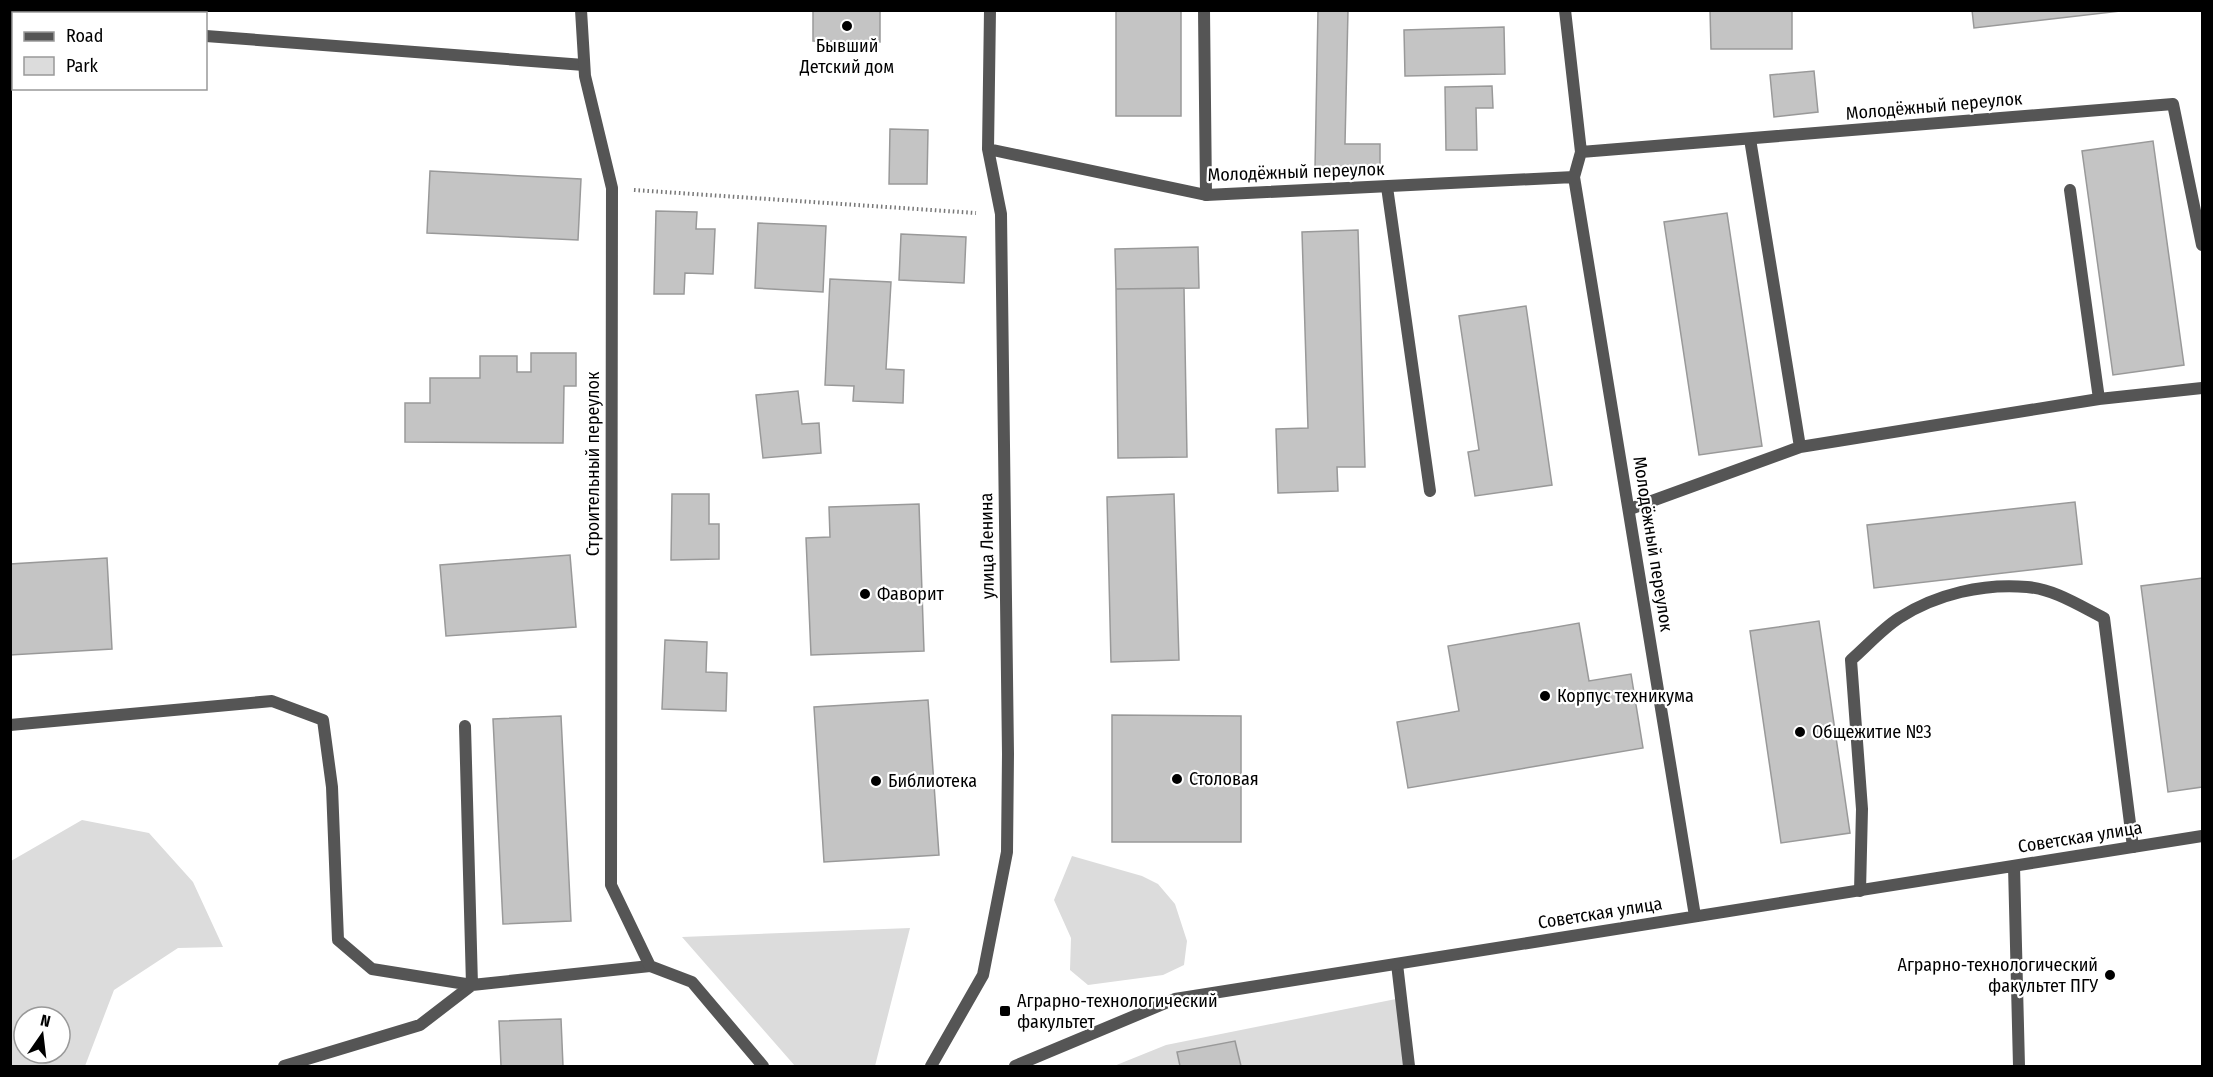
<svg xmlns="http://www.w3.org/2000/svg" width="2213" height="1077" viewBox="0 0 2213 1077" font-family="'Fira Sans Condensed',sans-serif">
	<style>
		.green { fill: #dcdcdc; fill-rule: evenodd }
		.building { fill: #c4c4c4; stroke: #999; stroke-width: 1.5 }
		.lines { fill: none; stroke-linecap: round; stroke-linejoin: round }
		.path { stroke: #777; stroke-width: 4; stroke-dasharray: 1.5 3; stroke-linecap: butt }
		.lane { stroke: #555; stroke-width: 12 }
		.street { stroke: #555; stroke-width: 12 }
		.poi-dot { fill: #000; stroke: #fff; stroke-width: 2 }
		.labels { text-anchor: middle; dominant-baseline: central; stroke-width: 4.5; stroke-linejoin: round; paint-order: stroke }
		.poi-label { font-size: 18px; fill: #000; stroke: #fff; text-anchor: start }
		.street-label { font-size: 18px; fill: #000; stroke: #fff }
	</style>
	<rect width="100%" height="100%" fill="#fff"/>
	<path class="green" d="M82,820L149,833L193,882L223,947L178,948L114,990L85,1066H11V861ZM24,1017H60V1053H24Z
		M1072,856L1142,876L1158,884L1175,904L1187,941L1184,965L1163,975L1088,985L1070,970L1071,938L1054,900Z
		M910,928L875,1066H795L682,937Z
		M1401,998L1409,1066H1114L1166,1045Z"/>
	<path class="building" d="M813,10H880V42L813,41Z
		M1116,10H1181V116H1116Z
		M1318,10H1348L1345,144H1380V170L1315,168Z
		M1710,10H1792V49H1711Z
		M1972,10H2129L1974,28Z
		M1504,27L1505,74L1405,76L1404,30Z
		M1814,71L1818,112L1774,117L1770,75Z
		M1492,86L1493,108H1476L1477,150H1446L1445,87Z
		M890,129L928,130L927,184H889Z
		M2153,141L2184,365L2113,375L2082,151Z
		M430,171L581,179L578,240L427,233Z
		M656,211L697,212L696,229H715L713,274L685,273L684,294H654Z
		M1727,213L1762,446L1699,455L1664,222Z
		M758,223L826,226L823,292L755,288Z
		M1358,230L1365,467H1337L1338,491L1278,493L1276,429L1308,428L1302,232Z
		M901,234L966,237L964,283L899,280Z
		M1198,247L1199,288L1116,289L1115,249Z
		M830,279L891,282L886,369L904,370L903,403L853,401L854,386L825,385Z
		M1184,288L1187,457L1118,458L1116,289Z
		M1526,306L1552,485L1475,496L1468,452L1479,450L1459,316Z
		M531,353H576V386H564L563,443L405,442V403H430V378H480V356H517V372H531Z
		M798,391L802,424L819,423L821,453L763,458L756,395Z
		M672,494H709V524H719V559L671,560Z
		M1174,494L1179,660L1111,662L1107,497Z
		M2075,502L2082,564L1874,588L1867,525Z
		M919,504L924,651L811,655L806,538L830,537L829,507Z
		M570,555L576,627L446,636L440,565Z
		M107,558L112,649L10,655V564Z
		M2202,578V787L2168,792L2141,586Z
		M1819,621L1850,833L1781,843L1750,631Z
		M1579,623L1589,681L1631,674L1643,748L1408,788L1397,722L1459,711L1448,646Z
		M665,640L707,642L706,672L727,673L726,711L662,709Z
		M928,700L939,855L824,862L814,707Z
		M1112,715L1241,716V842H1112Z
		M561,716L571,921L503,924L493,719Z
		M561,1019L563,1066H501L499,1021Z
		M1235,1041L1241,1066H1180L1177,1052Z"/>
	<g class="lines">
		<path class="path" d="M634,190L976,213"/>
		<path class="lane" d="M1204,10L1206,195
			M10,21H14
			M206,36L584,65
			M1750,139L1800,447
			M1387,187L1430,491
			M2070,190L2099,399
			M1630,509L1800,447L2099,399L2202,388
			M10,725L272,701L323,720L332,787L338,940L372,969L472,985L650,966
			M465,726L472,985
			M1860,891L1862,809L1851,660C1866,647 1882,629 1899,618C1936,594 1984,583 2027,587C2054,589 2080,606 2104,618L2133,847
			M1397,964L1409,1066
			M284,1066L420,1025L472,985"/>
		<path class="street" d="M581,10L585,76L612,188L611,885L650,966L692,982L763,1066
			M1565,10L1581,152
			M988,149L1206,195L1574,177L1695,916
			M1574,177L1581,152L2173,104L2202,245
			M2014,866L2019,1066
			M931,1066L983,975L1007,852L1008,754L1001,214L988,149L990,10
			M1015,1066L1175,999L2202,836"/>
	</g>
	<g class="poi-dot">
		<circle cx="847" cy="26" r="6"/>
		<circle cx="865" cy="594" r="6"/>
		<circle cx="1545" cy="696" r="6"/>
		<circle cx="1800" cy="732" r="6"/>
		<circle cx="1177" cy="779" r="6"/>
		<circle cx="876" cy="781" r="6"/>
		<circle cx="2110" cy="975" r="6"/>
		<rect x="999" y="1005" width="12" height="12" rx="3"/>
	</g>
	<g class="labels">
		<g class="poi-label">
			<text x="847" y="46" text-anchor="middle">Бывший<tspan x="847" dy="21">Детский дом</tspan></text>
			<text x="877" y="594">Фаворит</text>
			<text x="1557" y="696">Корпус техникума</text>
			<text x="1812" y="732">Общежитие №3</text>
			<text x="1189" y="779">Столовая</text>
			<text x="888" y="781">Библиотека</text>
			<text x="2098" y="965" text-anchor="end">Аграрно-технологический<tspan x="2098" dy="21">факультет ПГУ</tspan></text>
			<text x="1017" y="1001">Аграрно-технологический<tspan x="1017" dy="21">факультет</tspan></text>
		</g>
		<g class="street-label">
			<text transform="translate(1934 106) rotate(-5)">Молодёжный переулок</text>
			<text transform="translate(1296 172) rotate(-2)">Молодёжный переулок</text>
			<text transform="translate(593 464) rotate(-90)">Строительный переулок</text>
			<text transform="translate(1653 544) rotate(81)">Молодёжный переулок</text>
			<text transform="translate(987 546) rotate(-91)">улица Ленина</text>
			<text transform="translate(2080 837) rotate(-9)">Советская улица</text>
			<text transform="translate(1600 913) rotate(-9)">Советская улица</text>
		</g>
	</g>
	<rect width="2213" height="1077" fill="none" stroke="#000000" stroke-width="24"/>
	<rect x="12" y="12" width="195" height="78" fill="#ffffff" stroke="#999999" stroke-width="1.5"/>
	<rect x="24" y="32" width="30" height="9" fill="#555555" stroke="#999999" stroke-width="1.5"/>
	<text x="66" y="42" font-size="18" fill="#000000">Road</text>
	<rect x="24" y="57" width="30" height="18" fill="#dcdcdc" stroke="#999999" stroke-width="1.5"/>
	<text x="66" y="72" font-size="18" fill="#000000">Park</text>
	<g transform="translate(42 1035) rotate(14)"><circle r="28" fill="#ffffff" stroke="#999999" stroke-width="1.5"/>
	<path d="M0-4.5L10 22L0 15L-10 22Z" fill="#000000"/>
	<text y="-9" font-size="16" font-weight="bold" text-anchor="middle" fill="#000000">N</text>
	</g>
</svg>
